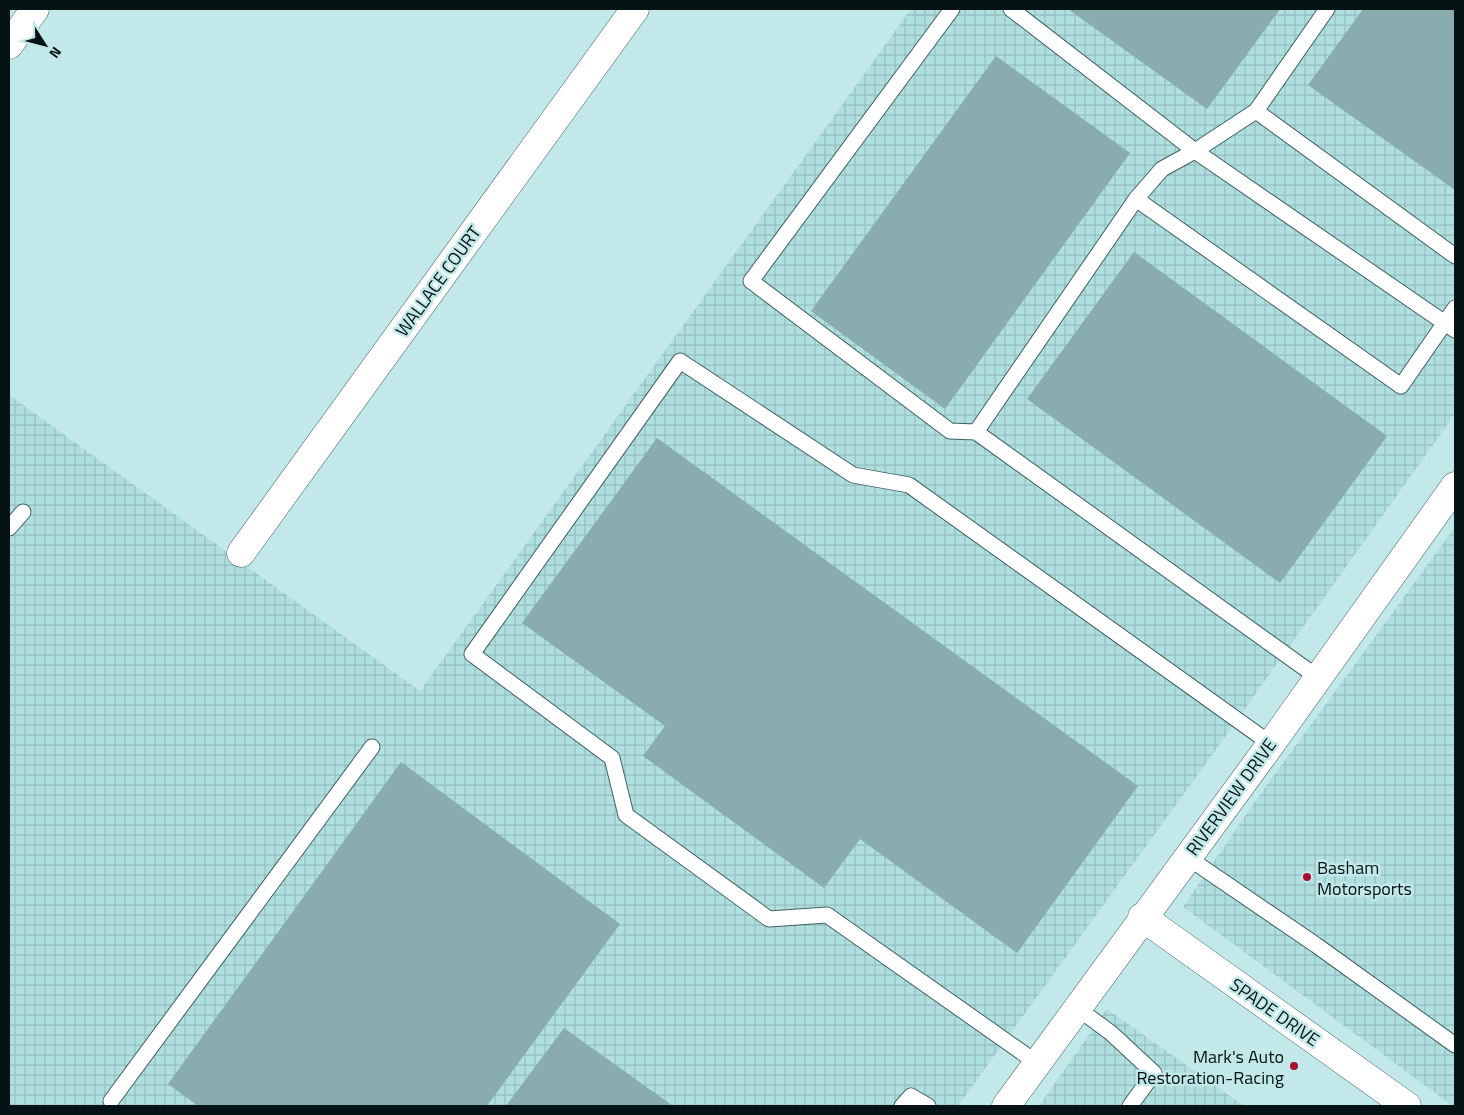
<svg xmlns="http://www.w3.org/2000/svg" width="1464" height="1115" viewBox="0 0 1464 1115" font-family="'Titillium Web',sans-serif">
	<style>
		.industrial { fill: url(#industrial-grid) }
		.building { fill: #89adae }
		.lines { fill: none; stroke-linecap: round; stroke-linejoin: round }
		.service-casing { stroke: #3f6162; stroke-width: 17 }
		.minor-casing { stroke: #3f6162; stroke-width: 29 }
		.secondary-casing { stroke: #3f6162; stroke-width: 29 }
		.service { stroke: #fff; stroke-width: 15 }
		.minor { stroke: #fff; stroke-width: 28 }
		.secondary { stroke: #fff; stroke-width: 28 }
		.poi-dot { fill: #a70e30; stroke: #c3e8e9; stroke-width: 2 }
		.labels { text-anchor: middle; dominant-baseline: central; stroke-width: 5; stroke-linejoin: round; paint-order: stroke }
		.street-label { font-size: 18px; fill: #061314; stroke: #c3e8e9 }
		.poi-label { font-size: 18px; fill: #061314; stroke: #c3e8e9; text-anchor: start }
	</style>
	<defs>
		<pattern id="industrial-grid" width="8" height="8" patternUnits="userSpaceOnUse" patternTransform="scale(1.25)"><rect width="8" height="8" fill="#b0dfe0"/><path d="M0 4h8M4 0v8" fill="none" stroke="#96bebf"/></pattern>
	</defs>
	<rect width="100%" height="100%" fill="#c3e8e9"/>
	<path class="industrial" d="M911,9H1455V414L1212,755L958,1106H9V395L420,691Z
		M1455,527V1106H1453L1183,907L1256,800Z
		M1107,1009L1244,1106H1039Z"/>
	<path class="building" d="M1068,9H1280L1207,109Z
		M1363,9H1455V190L1308,85Z
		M996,56L1130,153L945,409L811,311Z
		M1134,252L1387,436L1280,583L1027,399Z
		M657,438L1138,786L1017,953L860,839L824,888L643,756L665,726L522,623Z
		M401,762L620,924L487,1106H198L168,1084Z
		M564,1028L673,1106H506Z"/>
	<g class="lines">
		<defs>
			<path id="service" d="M952,9L751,281L950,431L976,432
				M1011,9L1195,151L1455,330
				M1256,111L1455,256
				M1136,199L1401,386L1455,308
				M9,528L23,512
				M1317,677L976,432L1136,199L1162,169L1195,151L1256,111L1327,9
				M1187,857L1316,945L1455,1045
				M1077,1008L1111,1033L1154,1073L1130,1106
				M1037,1063L827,915L769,919L626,815L612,758L472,654L680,361L853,475L909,485L1271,744
				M111,1101L372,747
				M902,1106L911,1096L928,1106"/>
			<path id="minor" d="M241,553L635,9
				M1142,917L1407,1106
				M1006,1106L1271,744L1455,486"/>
			<path id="secondary" d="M9,45L35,9"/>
		</defs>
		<use href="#service" class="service-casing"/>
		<use href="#minor" class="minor-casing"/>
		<use href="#secondary" class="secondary-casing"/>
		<use href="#service" class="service"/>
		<use href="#minor" class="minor"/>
		<use href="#secondary" class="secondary"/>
	</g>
	<g class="poi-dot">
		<circle cx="1307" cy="877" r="5"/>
		<circle cx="1294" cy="1066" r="5"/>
	</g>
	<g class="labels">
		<g class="street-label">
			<text transform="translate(438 281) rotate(-54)">WALLACE COURT</text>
			<text transform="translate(1231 797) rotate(-54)">RIVERVIEW DRIVE</text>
			<text transform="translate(1275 1012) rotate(35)">SPADE DRIVE</text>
		</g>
		<g class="poi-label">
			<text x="1317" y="867">Basham<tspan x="1317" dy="21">Motorsports</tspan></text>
			<text x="1284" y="1056" text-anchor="end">Mark's Auto<tspan x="1284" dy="21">Restoration-Racing</tspan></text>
		</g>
	</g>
	<rect width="1464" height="1115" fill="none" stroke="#061314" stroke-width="20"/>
	<g transform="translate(45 45) rotate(126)" stroke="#c3e8e9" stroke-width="4" paint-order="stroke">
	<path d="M0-4L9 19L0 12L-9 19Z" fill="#061314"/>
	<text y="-8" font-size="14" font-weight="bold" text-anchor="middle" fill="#061314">N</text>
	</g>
</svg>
